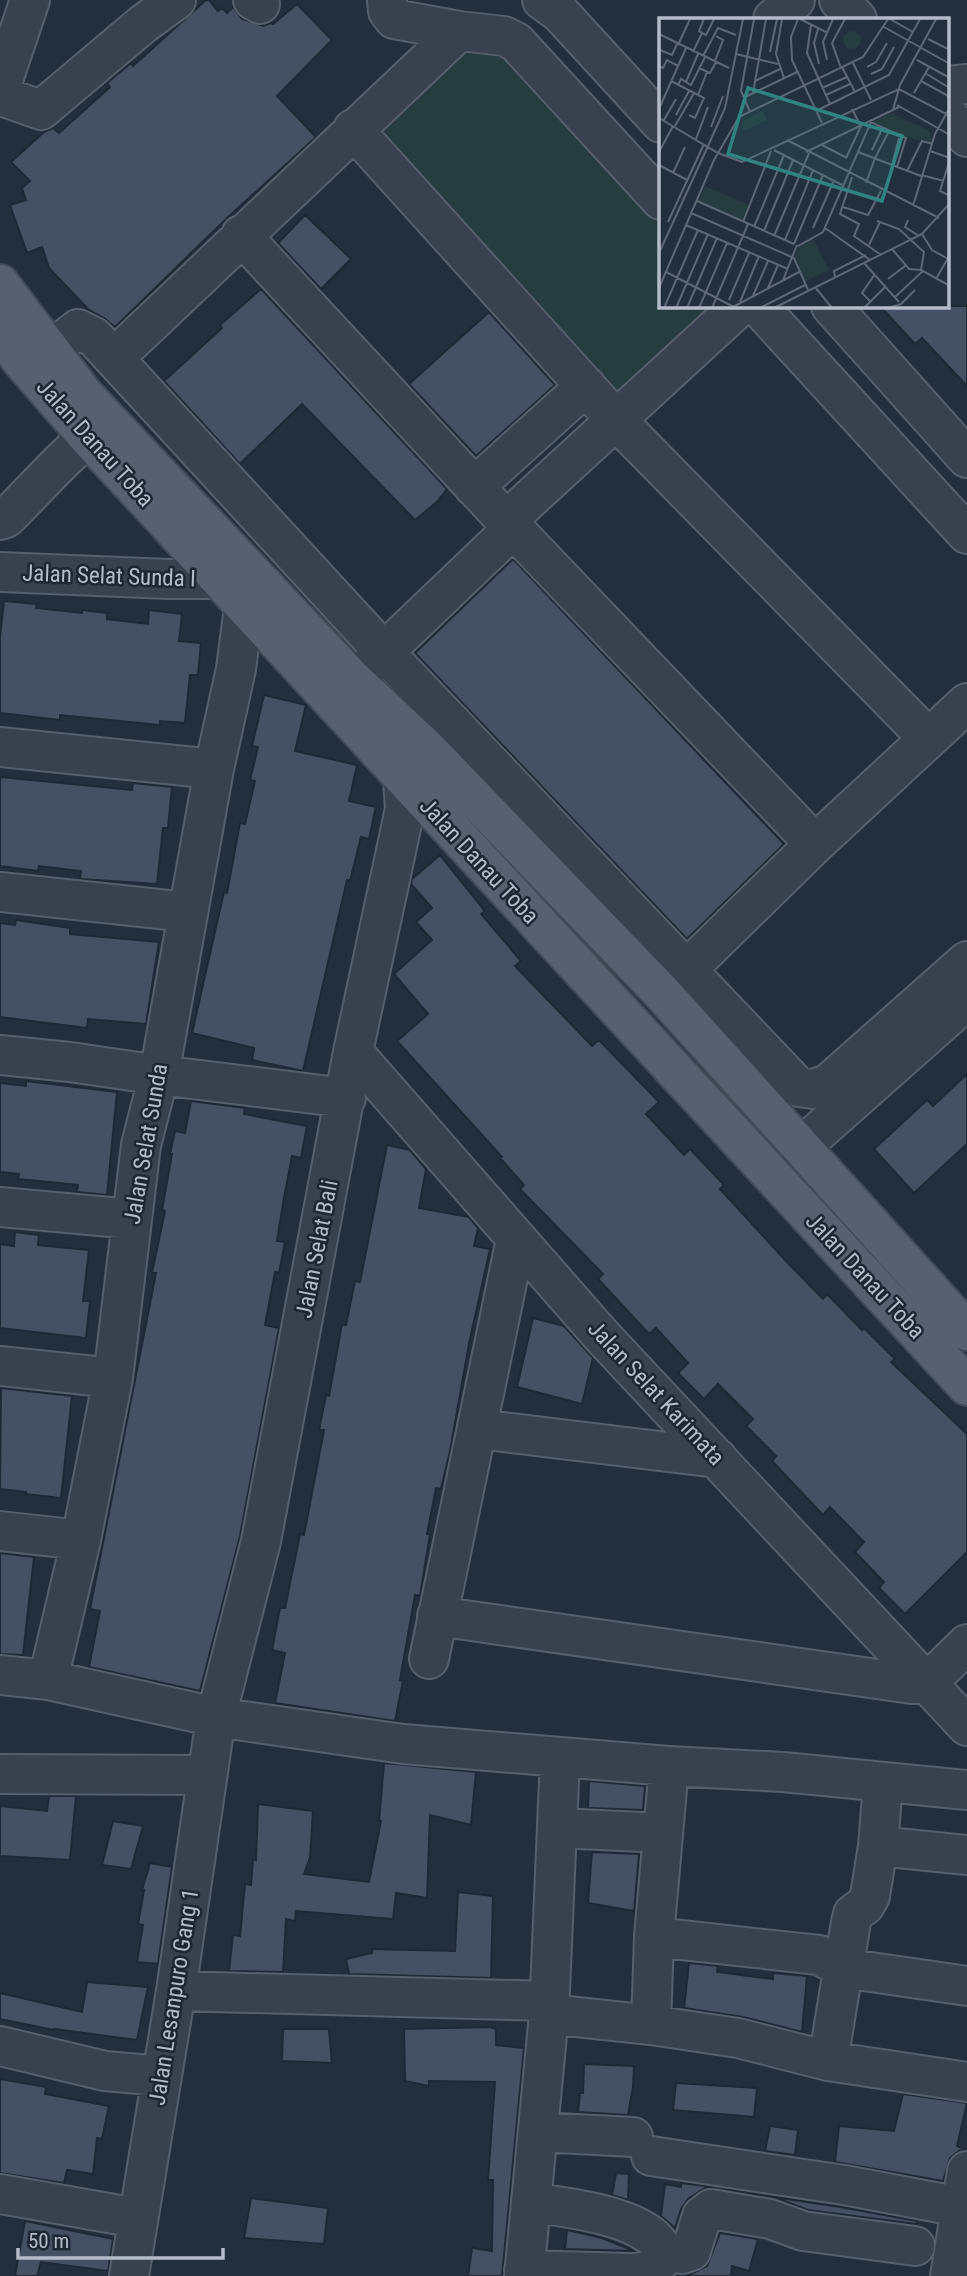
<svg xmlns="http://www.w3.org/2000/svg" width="967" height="2276" viewBox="0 0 967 2276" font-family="'Roboto Condensed',sans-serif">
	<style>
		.green { fill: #263c3f }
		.building { fill: #455162; stroke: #1f2835; stroke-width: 2 }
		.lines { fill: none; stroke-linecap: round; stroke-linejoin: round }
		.minor-casing { stroke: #565f6c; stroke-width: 42 }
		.major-casing { stroke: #414a57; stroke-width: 42 }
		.minor { stroke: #38414e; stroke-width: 38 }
		.major { stroke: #56606e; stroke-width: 38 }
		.labels { text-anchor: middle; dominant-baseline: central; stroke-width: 5; stroke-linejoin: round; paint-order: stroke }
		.street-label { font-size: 23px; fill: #b4bcc9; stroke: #1d2633 }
		.inset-road { fill: none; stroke: #5e6776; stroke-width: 2 }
		.view { fill: #308480; fill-opacity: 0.15; stroke: #308480; stroke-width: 3.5 }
		.inset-edge { fill: none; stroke: #b4bcc9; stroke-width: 3.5 }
	</style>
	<rect width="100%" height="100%" fill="#242f3e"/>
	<path class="green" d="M458,42L498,45L661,216V306H720L619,399L378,128Z"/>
	<path class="building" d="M206,0H209L218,11L222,8L227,13L233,7L242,19L263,26L271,23L273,24L297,4L332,40L277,96L316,137L226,219L115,327L104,318L89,310L49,268L42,247L27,253L10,205L26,200L22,188L30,181L11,162L44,132L53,128L59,133L110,87L107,83L131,63L133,66Z
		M305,215L351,259L321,289L278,243Z
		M261,289L447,489L437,502L415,520L302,404L240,464L164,381L222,328L220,325Z
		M880,306H967V386L922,338L915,344Z
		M489,312L555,385L476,456L409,384Z
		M513,559L784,844L687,939L415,653Z
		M4,601L37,604L36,608L82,613V610L107,613V619L148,624L149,610L182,614L179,641L201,643L198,675H190L185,723L160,721V725L60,715V720L0,713V637Z
		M264,695L306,705L295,751L357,765L349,801L376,807L369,839L361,837L350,881L347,880L303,1071L252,1060L254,1048L192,1033L224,892L227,893L240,823L245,824L255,781L250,780L258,747L252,746Z
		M0,777L132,790L133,783L172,787L168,828H163L157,884L80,879L81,871L39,866L38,871L0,866Z
		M440,855L485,911L481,914L521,961L515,966L592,1046L599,1040L659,1102L646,1114L684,1155L690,1149L724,1185L720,1189L785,1260L823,1299L827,1294L862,1330L864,1328L895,1359L891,1362L967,1434V1552L905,1614L879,1588L884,1582L855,1552L864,1542L830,1507L823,1515L772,1461L776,1456L746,1426L753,1419L718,1384L704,1399L678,1373L688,1363L656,1328L649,1334L598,1279L603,1274L520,1189L524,1185L500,1158L502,1157L397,1041L428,1014L394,974L432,940L416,922L432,908L411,884L412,879Z
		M16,920L70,928V934L159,942L146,1024L88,1019L87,1028L0,1017V923L15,925Z
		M967,1074V1144L914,1193L874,1149L927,1100L933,1106Z
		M26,1081L117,1092L107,1195L77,1192L78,1185L18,1179L19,1174L0,1172V1083L26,1086Z
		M191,1101L245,1108L244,1114L307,1126L301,1158L292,1156L284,1198L277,1241L285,1242L279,1273L275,1272L265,1325L279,1328L240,1536L200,1691L89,1667L100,1611L90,1609L156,1273H152L165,1211L162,1210L172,1154H170L175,1131L185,1133Z
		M387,1145L410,1150L426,1169L419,1208L469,1217L478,1228L474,1246L490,1249L469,1344L450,1451L441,1489L436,1488L427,1534H430L420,1596L415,1595L400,1680L403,1681L395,1721L275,1703L285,1653L272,1650L280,1608H285L300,1534L304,1535L324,1430H319L326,1395L329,1396L342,1324L346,1325L355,1281L360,1282Z
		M15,1232L39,1235L38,1245L89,1250L83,1301H90L86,1338L0,1328V1244L14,1246Z
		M533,1318L564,1326L593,1358L582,1404L517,1387Z
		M1,1388L72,1396L61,1498L25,1494L26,1492L0,1489Z
		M0,1553L34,1557L23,1655L0,1654Z
		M384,1763L476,1772L471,1825L430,1815L427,1898L396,1893L393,1919L296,1911L295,1921L286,1919L283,1972L229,1971L233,1935L240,1936L245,1884L251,1885L253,1859L256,1860L258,1804L313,1811L310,1858L304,1874L369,1882L381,1821H379Z
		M589,1781L645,1786L643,1810L588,1808Z
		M49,1796H76L70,1860L0,1856V1806L47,1811Z
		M113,1821L143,1826L131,1869L102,1865Z
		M592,1852L639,1854L634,1911L588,1903Z
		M150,1863L172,1867L158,1964L137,1962L143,1925L138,1924L144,1890H142Z
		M458,1892L493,1896L491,1978L349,1974L346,1959L372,1953V1949L455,1951Z
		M689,1963L718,1966L717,1972L773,1979V1973L807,1976L802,2032L743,2017L684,2008Z
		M87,1982L148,1987L137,2040L54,2029V2030L0,2019V1993L82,2012Z
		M489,2027L496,2029V2045L524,2048L502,2276H468L472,2248L492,2251L493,2180H488L495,2082L429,2081V2086L405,2081L404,2029Z
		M283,2029H329L332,2063L282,2061Z
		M584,2064L634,2066L633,2087L628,2115L578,2112L580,2093H583Z
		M0,2079L46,2087L45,2094L109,2106L102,2139L97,2138L93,2174L67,2170L64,2183L0,2173Z
		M676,2083L757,2088L754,2117L673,2110Z
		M903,2094L967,2103L957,2146L966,2150L959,2151L950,2158L943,2181L835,2162L839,2126L894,2131Z
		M770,2126L798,2130L795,2155L765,2151Z
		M616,2173L629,2174L628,2200L612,2195Z
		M681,2183L713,2187L705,2188L688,2199L681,2209L675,2228L661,2216L665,2184L681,2187Z
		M728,2190L840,2207L917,2221L916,2224L808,2210L774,2197Z
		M251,2198L328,2208L324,2244L244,2238Z
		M25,2221L113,2239L108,2271L41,2262L37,2276H15Z
		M567,2230L602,2238L634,2251L565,2249Z
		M720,2233L758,2239L749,2271L732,2266L731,2276H687L707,2266Z"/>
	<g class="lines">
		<defs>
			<path id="minor" d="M30,0L1,86L4,97L41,110L143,24L176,0
				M253,0L260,4
				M387,0L388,11L394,19L459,31
				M542,0L560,13L661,123
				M839,0L857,19
				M773,19L795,0
				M948,86L967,84
				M948,116L967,137
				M353,129L617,421L928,738
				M241,235L510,525L815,844
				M758,306L967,534
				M831,306L967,458
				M51,350L78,329L94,337L384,652L798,1087L813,1089L828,1084L967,961
				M114,358L459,31L504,36L516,42L661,200
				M474,487L586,386
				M0,520L6,518C34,491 58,462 88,437
				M0,572L169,579H218
				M366,669L499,542L519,509L740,306
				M0,747L214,769
				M0,892L187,912
				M669,987L815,844L967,703
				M353,1052L601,1335L967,1726
				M0,1055L70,1062L159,1075L346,1098
				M800,1148L967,1000
				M0,1207L132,1219
				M0,1366L113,1378
				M478,1429L717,1458
				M0,1531L81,1540
				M437,1616L912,1684H926L967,1644
				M429,1659L516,1239
				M0,1675L48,1680L216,1717L403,1744L669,1766L783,1772L967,1790
				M48,1680L81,1540L113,1378L141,1145L159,1075L214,769L236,669L244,607
				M0,1774L207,1775
				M558,1828L663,1833
				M878,1846L967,1855
				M654,1937L819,1955L843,1968L967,1986
				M176,1991L550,2001
				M549,2014L651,2025L738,2038L828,2061L967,2082
				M651,2025L654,1937L669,1766
				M0,2046L105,2071L162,2076
				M828,2061L851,1922L853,1914L865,1905L870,1896L878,1846L883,1782
				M538,2132L633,2137
				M651,2156L844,2185L961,2207
				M0,2194L137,2218
				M531,2202C566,2208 620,2213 650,2235C656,2239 660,2246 665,2252
				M524,2270L630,2273C648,2273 658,2269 665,2252L682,2254L691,2251L702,2216L711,2209L770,2219L803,2231L915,2246
				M129,2276L176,1991L216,1717L261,1541L353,1052L405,809L403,779L419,760
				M524,2276L549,2014L560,1757
				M950,2276L967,2171"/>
			<path id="major" d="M0,284L84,395L353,680L428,750L663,994L967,1331
				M0,329L20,359L88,437L967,1386"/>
		</defs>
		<use href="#minor" class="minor-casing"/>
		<use href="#major" class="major-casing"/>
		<use href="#minor" class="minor"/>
		<use href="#major" class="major"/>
	</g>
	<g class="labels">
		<g class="street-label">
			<text transform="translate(95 443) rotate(48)">Jalan Danau Toba</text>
			<text transform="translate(109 576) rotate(2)">Jalan Selat Sunda I</text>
			<text transform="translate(479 861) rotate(47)">Jalan Danau Toba</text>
			<text transform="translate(146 1144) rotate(-80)">Jalan Selat Sunda</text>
			<text transform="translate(317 1249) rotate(-79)">Jalan Selat Bali</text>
			<text transform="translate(865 1276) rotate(47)">Jalan Danau Toba</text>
			<text transform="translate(656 1393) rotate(47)">Jalan Selat Karimata</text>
			<text transform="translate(174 1997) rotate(-81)">Jalan Lesanpuro Gang 1</text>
		</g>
	</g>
	<g transform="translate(659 18)">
		<rect width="290" height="290" fill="#242f3e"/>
		<path d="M184 22a9 9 0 1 1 18 0a9 9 0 1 1-18 0ZM104,92L108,102L84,113L83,103ZM231,95L270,112L273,125L243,118L212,104ZM46,168L90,187L83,202L40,183ZM154,221L170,252L146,264L136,238L140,228Z" fill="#263c3f"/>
		<path class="inset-road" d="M45,1L40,13L47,17L55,1M123,1L117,36L125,60M139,1L132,19L133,42L163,105M141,1L167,14M231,1L254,14M152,7L148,35L171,86M225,9L291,46M159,11L155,25L160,46M0,16L70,50M269,21L289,31M19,27L31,1M1,32L13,37L18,26M34,34L43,15M111,34L118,1M77,36L119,46M44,38L59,10L77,17M168,42L164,24L174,1M258,42L291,60M56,43L64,22L57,18M194,45L212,82M0,48L4,50L8,42L19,48M183,49L196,74M208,49L217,44L228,25M40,50L51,55L57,44M182,50L173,25L186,1M266,55L289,69M212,56L223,51L235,29M12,63L45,80L36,100L30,97M96,63L121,51M262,63L291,79M27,64L39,36M19,67L22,61L32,67L46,39M163,70L188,59M94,75L107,1M255,75L270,49M39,77L48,54M167,77L191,66M84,80L138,54M238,87L291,117M0,91L27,30M234,92L241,67L277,1M157,93L230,57L261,1M91,94L82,73L95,1M17,97L30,73M0,100L59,135L83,144L240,71L291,98M5,102L17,81M16,108L35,75M52,109L64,78M37,121L49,89M128,122L280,200M163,127L188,140M49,128L66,90L84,1M115,132L183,167M213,132L224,109M271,133L291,140M0,134L14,108M147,134L240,89M199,134L262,158M187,140L202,108L193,91M216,140L230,113M291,141L281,173L291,178M0,147L28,162M233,147L240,120M248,153L263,123L274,126M14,155L26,129M262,157L285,163M193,159L181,196L200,206L195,218L222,237M207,165L216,140M38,183L135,226M254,188L276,116L291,89M184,189L209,197L222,173M32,195L135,240L149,272M249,202L246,209L260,218M218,203L240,211L265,234L262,252L291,268M9,204L45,126M84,204L112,133M27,207L129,251M95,209L125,137M154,210L175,162M166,210L211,242M105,213L134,142M263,216L273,232L291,242M115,218L150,135M126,222L154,152M135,226L164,157M210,227L221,204M139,228L164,214L212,104L247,120L238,149M233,231L250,251L262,252M0,235L49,128M205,245L240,284M7,254L77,290M176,259L175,253L207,237M229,261L246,248M277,261L289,240M124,262L138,227M156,269L173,290M0,270L55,142L80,99L204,39L229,1M109,270L119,247M94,278L109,243M236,279L264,253M70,282L90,235M211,283L203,275L216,256M81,284L100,238M5,290L39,212M17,290L49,216M28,290L58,220M40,290L68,225M53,290L89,206M72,290L140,254M101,290L146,267M115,290L263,216L291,185M205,290L227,268M229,290L242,286L256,272"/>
		<path class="view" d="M89,70L243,118L223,183L69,136Z"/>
		<rect width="290" height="290" class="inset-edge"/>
	</g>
	<path d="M18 2248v10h205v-10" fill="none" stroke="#b4bcc9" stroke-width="3.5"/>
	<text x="28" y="2248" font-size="21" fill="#b4bcc9" stroke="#1d2633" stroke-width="5" paint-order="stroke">50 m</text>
</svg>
